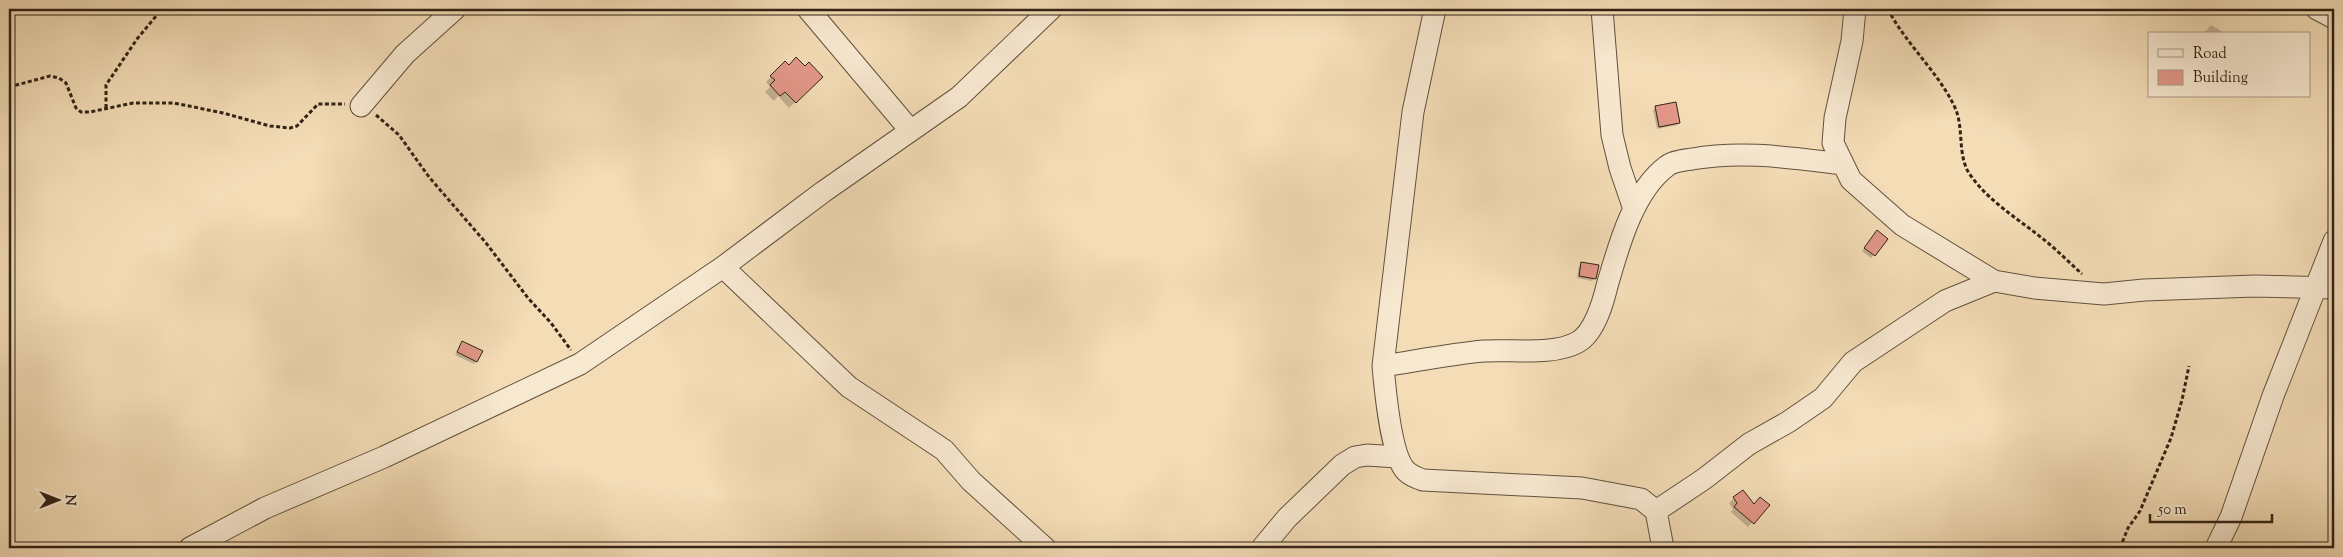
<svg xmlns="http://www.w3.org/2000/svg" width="2343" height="557" viewBox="0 0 2343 557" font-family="'Sorts Mill Goudy',serif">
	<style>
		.shadow { fill: #0003 }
		.building { fill: #e29788; stroke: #312315 }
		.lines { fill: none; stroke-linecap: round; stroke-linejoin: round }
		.minor-casing { stroke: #62513d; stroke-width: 23 }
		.path { stroke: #312315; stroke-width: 3; stroke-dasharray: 4 2.5; stroke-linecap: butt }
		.minor { stroke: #f7e8d0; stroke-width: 21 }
	</style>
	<rect width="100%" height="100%" fill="#f3dcb6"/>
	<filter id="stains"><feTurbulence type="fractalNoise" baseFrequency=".004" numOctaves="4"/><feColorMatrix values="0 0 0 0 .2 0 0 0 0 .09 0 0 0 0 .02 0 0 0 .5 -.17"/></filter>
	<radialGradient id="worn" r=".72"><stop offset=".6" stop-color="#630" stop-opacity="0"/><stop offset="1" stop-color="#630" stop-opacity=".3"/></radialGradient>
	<path class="shadow" d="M2211,25L2221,31L2220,34H2203Z
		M785,63L789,66L805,68L821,77L789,108L778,96L774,101L765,92L770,87L766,82Z
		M1656,107L1679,122L1677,125L1657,129L1653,110Z
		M1875,235L1886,239L1871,258L1862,251Z
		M1582,264L1595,278L1592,281L1577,278L1579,266Z
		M462,342L481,352L474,364L455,355Z
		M1734,498L1754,505H1768L1748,527L1731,512L1733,509L1729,503Z
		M2174,544L2186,546L2185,548H2171Z"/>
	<path class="building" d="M796,57L805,66L809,62L823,77L796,103L785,92L780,96L770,85L775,80L770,76L785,61L789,65Z
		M1676,102L1680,123L1659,127L1655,106Z
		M1877,230L1888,239L1875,256L1864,248Z
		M1581,262L1599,265L1596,279L1579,276Z
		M462,341L483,351L477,362L457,352Z
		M1743,490L1754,504L1760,497L1770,505L1754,524L1734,507L1737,503L1733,497Z"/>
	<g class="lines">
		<defs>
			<path id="minor" d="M808,9L910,130
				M1435,9L1413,112L1383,366C1385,389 1391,456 1406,471C1410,475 1417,478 1423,480L1582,488L1641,499L1656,511L1663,548
				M1602,9L1612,135L1620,168L1634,209
				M1855,9L1852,41L1835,118L1833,143L1851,180L1902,225L1994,281L2034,288L2104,294L2144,290L2255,286L2334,288
				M2317,9L2334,18
				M361,106L405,54L455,9
				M723,267L849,387L944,450L971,481L1045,548
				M1383,366C1416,361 1450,354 1484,351C1512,349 1553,356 1578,342C1594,333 1603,303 1607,286C1618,248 1633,191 1667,166C1673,161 1685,160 1692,159C1744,150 1791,158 1843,164
				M1656,511L1704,479L1749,444L1788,422L1823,398L1853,362L1945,301L1994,281
				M190,548L265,508L384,457L580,364L723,267L823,192L959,97L1051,9
				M1262,548L1287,518L1342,465L1355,457L1367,455L1398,457
				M2216,548L2231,517L2273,396L2334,241"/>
		</defs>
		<use href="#minor" class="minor-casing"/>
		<path class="path" d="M1888,9C1906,45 1940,73 1956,110C1964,131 1957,158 1971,176C1991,204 2022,221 2048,243C2060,253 2071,264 2082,274
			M9,87L50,76L59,78L66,83L76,108L81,112H90L133,103H174L223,113L270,126L290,128L297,126L318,104H345
			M106,108V85L137,39L162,9
			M376,115L399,135L429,177L486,243L528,298L551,323L571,350
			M2120,548L2128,528L2140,511L2171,438L2182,400L2189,366"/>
		<use href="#minor" class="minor"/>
	</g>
	<rect width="2343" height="557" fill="none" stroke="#f3dcb6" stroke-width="30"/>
	<rect x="10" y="10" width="2323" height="537" fill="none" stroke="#312315" stroke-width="2.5"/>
	<rect x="15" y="15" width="2313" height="527" fill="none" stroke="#312315"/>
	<rect x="2148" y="32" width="162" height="65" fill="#f7e8d0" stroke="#a89985"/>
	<rect x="2158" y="49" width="25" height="8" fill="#f7e8d0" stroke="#a89985"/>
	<text x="2193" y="58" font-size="15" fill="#312315">Road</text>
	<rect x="2158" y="70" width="25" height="15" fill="#e29788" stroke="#a89985"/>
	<text x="2193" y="82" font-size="15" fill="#312315">Building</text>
	<g transform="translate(58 500) rotate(90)" stroke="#f7e8d0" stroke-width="4" paint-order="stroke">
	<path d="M0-4L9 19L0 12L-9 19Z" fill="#312315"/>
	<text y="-8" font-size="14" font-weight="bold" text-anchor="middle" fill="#312315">N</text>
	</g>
	<path d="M2150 514v8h122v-8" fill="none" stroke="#312315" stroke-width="2.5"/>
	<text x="2158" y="514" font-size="15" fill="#312315" stroke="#f7e8d0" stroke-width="4" paint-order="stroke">50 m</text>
	<rect width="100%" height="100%" filter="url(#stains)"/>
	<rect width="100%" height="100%" fill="url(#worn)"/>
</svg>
